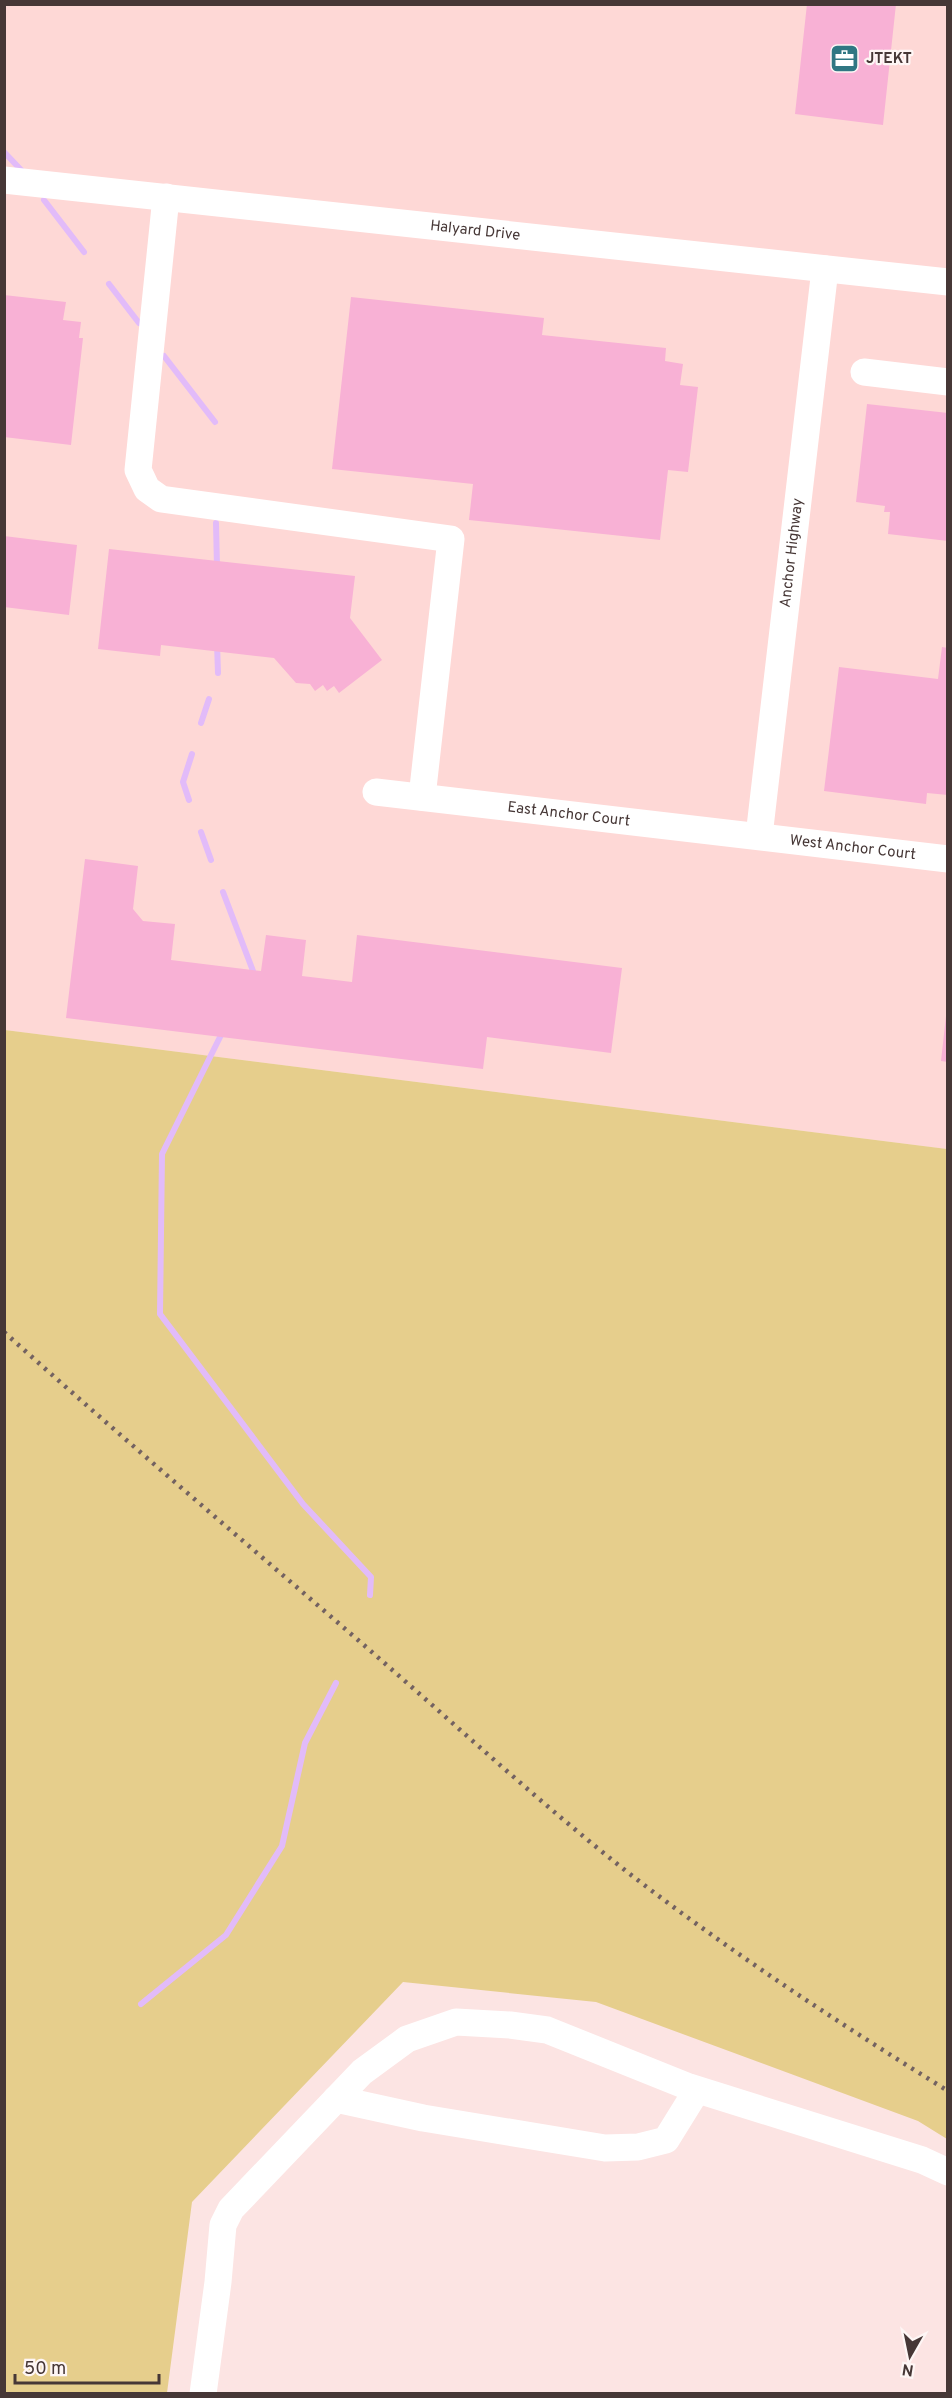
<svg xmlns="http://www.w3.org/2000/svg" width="952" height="2398" viewBox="0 0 952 2398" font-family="Overpass,sans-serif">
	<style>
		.built { fill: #fed8d6 }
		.green { fill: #e6ce8c }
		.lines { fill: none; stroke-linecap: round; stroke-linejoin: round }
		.stream { stroke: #e2bbf9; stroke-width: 6 }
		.building { fill: #f8b1d5 }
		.minor { stroke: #fff; stroke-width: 27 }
		.rail { stroke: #736261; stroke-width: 4.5; stroke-dasharray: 3 6; stroke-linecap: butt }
		.labels { text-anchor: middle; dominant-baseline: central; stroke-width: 4.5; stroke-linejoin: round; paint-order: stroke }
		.poi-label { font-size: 15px; font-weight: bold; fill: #463736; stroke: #fef6f5; text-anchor: start }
		.street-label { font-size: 15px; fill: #463736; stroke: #fef6f5 }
	</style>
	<rect width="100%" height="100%" fill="#fce4e3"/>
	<path class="built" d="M5,5H947V1149L5,1030Z"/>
	<path class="green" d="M5,1030L947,1149V2139L918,2121L596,2002L403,1982L192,2202L167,2393H5Z"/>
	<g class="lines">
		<path class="stream" d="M4,152L23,172
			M44,200L84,252
			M109,284L139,323
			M164,356L215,422
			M216,523L217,567
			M217,643L218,673
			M201,723L209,699
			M189,800L183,782L192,754
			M201,832L211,860
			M223,892L253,971L250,976
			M223,1031L162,1154L160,1314L303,1504L371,1577L370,1595
			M141,2004L226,1935L282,1846L305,1743L336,1683"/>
	</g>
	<path class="building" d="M807,4H896L883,125L795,114Z
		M4,295L66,302L63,320L81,322L79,338H83L71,445L4,437Z
		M351,297L544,318L542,335L666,348L665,361L683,364L680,385L698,387L688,472L668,470L660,540L469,520L473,484L332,469Z
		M867,404L948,413V541L888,534L890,512H884L885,506L856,502Z
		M4,536L77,545L69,615L4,607Z
		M109,549L355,576L350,618L382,660L339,693L334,686L327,691L323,685L315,691L310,684L296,683L274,658L161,645L160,656L98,649Z
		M942,647L948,648V795L927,793L926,804L824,791L839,667L938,679Z
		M85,859L138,866L133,909L143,921L175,924L171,960L261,971L266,935L306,940L302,976L352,982L357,935L622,968L611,1053L487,1037L483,1069L66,1018Z
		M946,1016L948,1017V1062L941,1061Z"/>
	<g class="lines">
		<g class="minor">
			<path id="s1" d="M4,180L948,282"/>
			<path d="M166,197L138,470L147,489L161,499L451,539L422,797"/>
			<path d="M864,372L948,382"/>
			<path id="s2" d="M376,792L948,859"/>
			<path id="s3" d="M759,836L825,269"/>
			<path d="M336,2099L423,2118L605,2148L638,2147L666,2140L697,2090"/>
			<path d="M203,2394L218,2282L223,2225L231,2209L362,2072L407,2039L456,2022L510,2025L547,2030L689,2087L922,2160L948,2172"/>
		</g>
		<path class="rail" d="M4,1332C121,1437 240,1538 358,1640C447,1717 534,1798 626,1871C729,1951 837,2022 948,2091"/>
	</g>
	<defs>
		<symbol id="office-square" viewBox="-11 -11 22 22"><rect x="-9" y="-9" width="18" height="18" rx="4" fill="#307783" stroke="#fef6f5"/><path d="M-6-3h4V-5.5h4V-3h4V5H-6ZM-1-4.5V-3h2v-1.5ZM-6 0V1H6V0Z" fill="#fff"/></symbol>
	</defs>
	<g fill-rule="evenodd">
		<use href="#office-square" x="828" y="42" width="33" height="33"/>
	</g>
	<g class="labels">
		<g class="poi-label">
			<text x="866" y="59">JTEKT</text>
		</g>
		<g class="street-label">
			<text stroke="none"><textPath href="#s1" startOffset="474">Halyard Drive</textPath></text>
			<text stroke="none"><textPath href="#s3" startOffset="285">Anchor Highway</textPath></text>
			<text stroke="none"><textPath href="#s2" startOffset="194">East Anchor Court</textPath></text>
			<text stroke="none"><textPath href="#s2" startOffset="480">West Anchor Court</textPath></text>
		</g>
	</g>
	<rect width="952" height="2398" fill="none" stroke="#463736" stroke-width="12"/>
	<g transform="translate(910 2356) rotate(189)" stroke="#fef6f5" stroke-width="4.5" paint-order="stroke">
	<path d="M0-4.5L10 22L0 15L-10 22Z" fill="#463736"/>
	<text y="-9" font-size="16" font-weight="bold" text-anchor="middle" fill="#463736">N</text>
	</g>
	<path d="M15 2374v9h144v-9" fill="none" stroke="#463736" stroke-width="3"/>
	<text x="24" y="2374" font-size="18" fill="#463736" stroke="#fef6f5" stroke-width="4.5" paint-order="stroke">50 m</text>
</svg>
